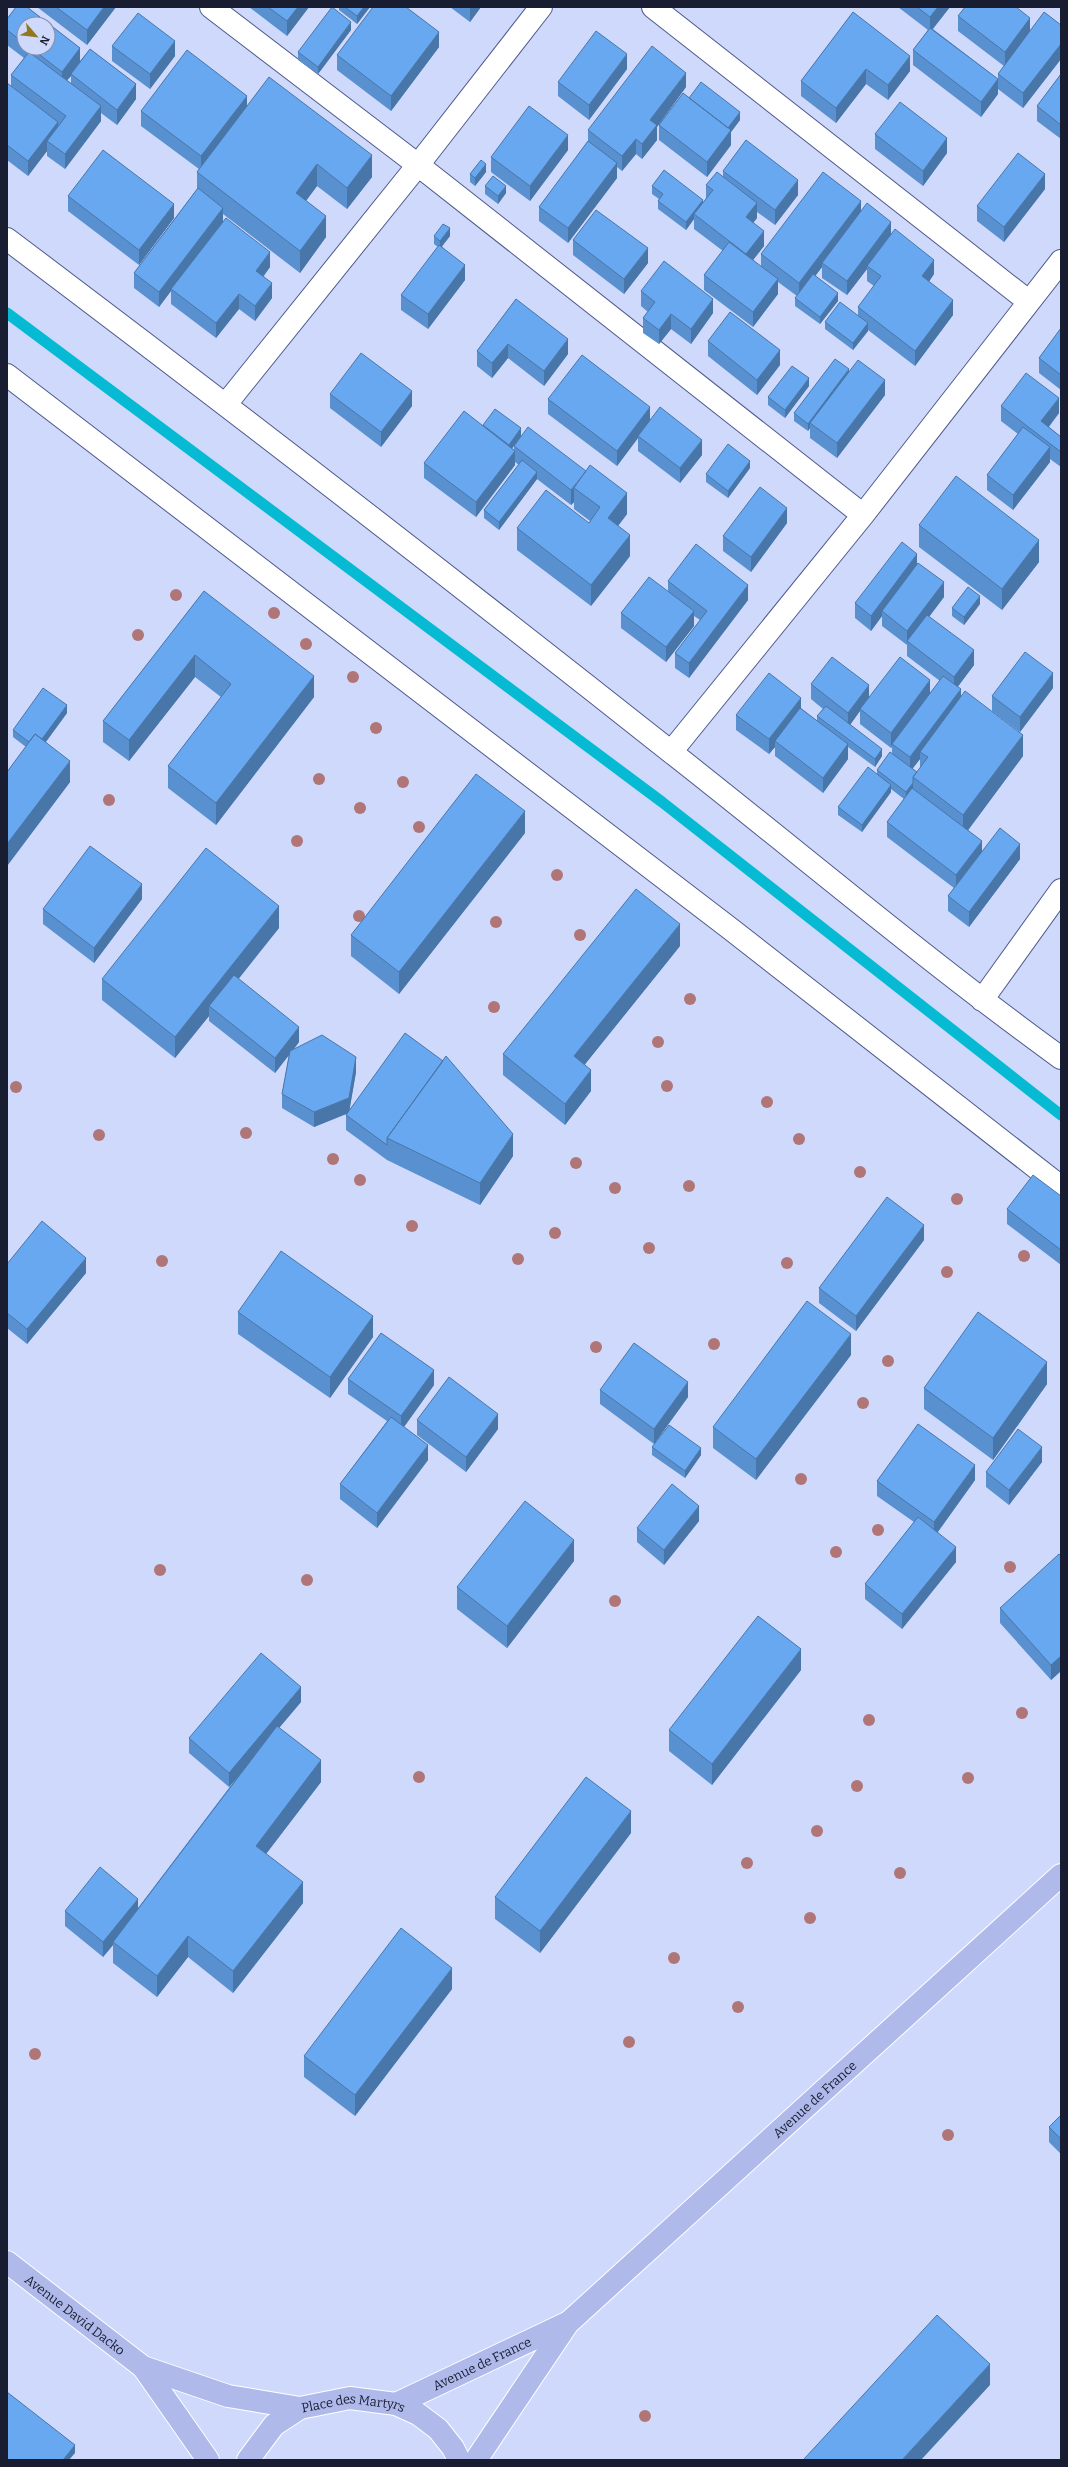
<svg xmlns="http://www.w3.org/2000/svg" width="1068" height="2467" viewBox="0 0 1068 2467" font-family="Bitter,serif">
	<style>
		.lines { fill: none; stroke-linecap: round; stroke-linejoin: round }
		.stream { stroke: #07bad4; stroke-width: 11 }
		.street-casing { stroke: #4e5a8c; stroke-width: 24 }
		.primary-casing { stroke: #fff; stroke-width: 24 }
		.street { stroke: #fff; stroke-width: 22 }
		.primary { stroke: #afbaeb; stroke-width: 22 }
		.tree { fill: #b07577 }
		.wall { fill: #5990cf; fill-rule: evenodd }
		.shaded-wall { fill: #4976a9 }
		.building { fill: #68a8f1; stroke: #4976a9 }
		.labels { text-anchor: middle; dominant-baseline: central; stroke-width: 3; stroke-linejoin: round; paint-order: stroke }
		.street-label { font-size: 13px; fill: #181d32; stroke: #cfd9fc }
	</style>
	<rect width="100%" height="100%" fill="#cfd9fc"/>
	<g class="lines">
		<path class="stream" d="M7,313L662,802L1061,1115"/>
		<defs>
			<path id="street" d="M211,7L418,165L863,515
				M653,7L1028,301
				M7,239C230,407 451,578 671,752C801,854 927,961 1061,1058
				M7,375L732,930L1061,1187
				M226,404L418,165L541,7
				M671,752L863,515L1061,261
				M982,1000L1061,890"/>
			<g id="primary">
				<path id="s1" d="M7,2262L143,2367L208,2460"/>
				<path d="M143,2367L228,2396L300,2408"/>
				<path id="s2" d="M396,2404L567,2323"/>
				<path id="s3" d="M248,2460L274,2425L300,2408L350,2398L396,2404L418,2414L438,2429L453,2448L459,2460"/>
				<path id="s4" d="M476,2460L568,2323L1061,1875"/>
			</g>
		</defs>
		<use href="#street" class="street-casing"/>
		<use href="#primary" class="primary-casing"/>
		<use href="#street" class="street"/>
		<use href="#primary" class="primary"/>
	</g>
	<g class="tree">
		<circle cx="176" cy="595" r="6"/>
		<circle cx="274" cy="613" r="6"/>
		<circle cx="138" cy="635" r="6"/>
		<circle cx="306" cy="644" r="6"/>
		<circle cx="353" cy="677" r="6"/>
		<circle cx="376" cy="728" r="6"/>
		<circle cx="319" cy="779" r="6"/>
		<circle cx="403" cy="782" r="6"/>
		<circle cx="109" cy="800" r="6"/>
		<circle cx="360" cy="808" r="6"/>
		<circle cx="419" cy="827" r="6"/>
		<circle cx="297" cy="841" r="6"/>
		<circle cx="557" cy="875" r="6"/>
		<circle cx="359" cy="916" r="6"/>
		<circle cx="496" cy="922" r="6"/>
		<circle cx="580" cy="935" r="6"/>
		<circle cx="690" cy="999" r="6"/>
		<circle cx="494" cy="1007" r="6"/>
		<circle cx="658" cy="1042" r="6"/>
		<circle cx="667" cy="1086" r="6"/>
		<circle cx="16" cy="1087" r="6"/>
		<circle cx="767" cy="1102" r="6"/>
		<circle cx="246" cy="1133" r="6"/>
		<circle cx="99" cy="1135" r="6"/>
		<circle cx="799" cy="1139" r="6"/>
		<circle cx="333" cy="1159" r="6"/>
		<circle cx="576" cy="1163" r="6"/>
		<circle cx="860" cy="1172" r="6"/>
		<circle cx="360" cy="1180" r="6"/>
		<circle cx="689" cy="1186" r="6"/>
		<circle cx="615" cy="1188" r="6"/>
		<circle cx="957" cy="1199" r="6"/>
		<circle cx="412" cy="1226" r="6"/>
		<circle cx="555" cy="1233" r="6"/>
		<circle cx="649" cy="1248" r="6"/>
		<circle cx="1024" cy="1256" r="6"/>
		<circle cx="518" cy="1259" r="6"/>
		<circle cx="162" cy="1261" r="6"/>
		<circle cx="787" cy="1263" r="6"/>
		<circle cx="947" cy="1272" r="6"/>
		<circle cx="714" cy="1344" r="6"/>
		<circle cx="596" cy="1347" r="6"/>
		<circle cx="888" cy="1361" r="6"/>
		<circle cx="863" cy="1403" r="6"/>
		<circle cx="801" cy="1479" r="6"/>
		<circle cx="878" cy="1530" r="6"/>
		<circle cx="836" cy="1552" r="6"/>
		<circle cx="1010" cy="1567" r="6"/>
		<circle cx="160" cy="1570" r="6"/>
		<circle cx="307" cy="1580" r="6"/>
		<circle cx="615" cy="1601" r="6"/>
		<circle cx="1022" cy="1713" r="6"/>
		<circle cx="869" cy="1720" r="6"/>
		<circle cx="419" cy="1777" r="6"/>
		<circle cx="968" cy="1778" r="6"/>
		<circle cx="857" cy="1786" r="6"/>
		<circle cx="817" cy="1831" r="6"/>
		<circle cx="747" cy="1863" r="6"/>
		<circle cx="900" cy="1873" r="6"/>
		<circle cx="810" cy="1918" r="6"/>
		<circle cx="674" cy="1958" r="6"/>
		<circle cx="738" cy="2007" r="6"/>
		<circle cx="629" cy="2042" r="6"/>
		<circle cx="35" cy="2054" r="6"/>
		<circle cx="948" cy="2135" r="6"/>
		<circle cx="645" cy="2416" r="6"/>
	</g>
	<path class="wall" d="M16,7H27L80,48V61L90,49L136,84V99L117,125L101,113V121L65,169L47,156V151L28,176L7,160V83L11,87V75L24,58L7,45V19ZM24,24H48V48H24ZM71,76V83L67,80Z
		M37,7H116L87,45Z
		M249,7H309L287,36Z
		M339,7H370L357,24L339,10Z
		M450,7H481L470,22Z
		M898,7H950L933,29L998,79V74L1004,66L958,31V16L1030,30L1061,25V59L1023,108L998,89V94L981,117L913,65V50L928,30Z
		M853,12L910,71L888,100L866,84L836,123L801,96V81Z
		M351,30L318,74L298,60V52Z
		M112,46L175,56L150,89L112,61Z
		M439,47L391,111L337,70V55Z
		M627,69L589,120L558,96V82Z
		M1061,74V139L1037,121V106Z
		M686,87L657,127V140L642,159L636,154L622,171L617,167V178L568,243L539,221V207L588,142V130Z
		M689,98L740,120L731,132V145L707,177L659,140V125Z
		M247,107L372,177L347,209L317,186L306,201L326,237L300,273L223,214V221L270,267L264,276L272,298L255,321L239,309L216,338L171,304V291L159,307L134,288V273L197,189V172L199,169L141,126V111Z
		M875,134L947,153L923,186L875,149Z
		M568,150L530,201L491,172V157Z
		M723,171L798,195L775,225L757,212V218L753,223L764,246L753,260L761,267V254L861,212L891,234L934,274L929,282L953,315L915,366L868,330V331L853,350L825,329V322L858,315V307L874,286L867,281V269L847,295L822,278V267L815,276L838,301L820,324L795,306V298L797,296L778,282V294L753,327L704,290V275L723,251L694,229V219L686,230L658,209V201L659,199L652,194V186L703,203L706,198V185L723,177Z
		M486,172L475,186L470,182V174Z
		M485,186L506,193L498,204L485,194Z
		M1045,189L1004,242L977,221V206Z
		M68,196L174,218L139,265L68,211Z
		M434,236H450L442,246L465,280L428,329L401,310V295L438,247L434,244Z
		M573,240L648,263L624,294L573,255Z
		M641,291L713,313L691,344L671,329L659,344L643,333V318L648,312L641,306Z
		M516,299L568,354L544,386L508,358L492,378L477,366V351Z
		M1061,328V390L1039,373V358Z
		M708,341L780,365L757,395L708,356Z
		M849,372L885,395L837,458L810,438V428L808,431L794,421V413Z
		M809,386L785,418L768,405V397Z
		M330,394L412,406L381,447L330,408Z
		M548,399L650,420L702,455L680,483L638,451V438L617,466L548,414Z
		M1001,406L1059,413L1049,427L1060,436V428L1061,427V467L1050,459V462L1013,510L987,490V475L1018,434L1001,421Z
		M483,426L521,436L512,448L514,450V446L627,514L618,526L630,556L591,606L517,550V528L589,523L590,521L574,509V502L571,505L537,479L499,530L484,518V510L519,465L515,462V465L476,517L424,478V463Z
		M750,468L728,498L706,482V474Z
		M787,523L751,572L723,551V536Z
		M919,525L1039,562L1002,610L919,547Z
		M917,564L944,597L929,617L974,665L957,687L961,697L1023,756L968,830L982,851L1020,859L969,927L948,911V896L954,888L887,837V822L904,799L891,789V792L862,832L838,815V807L877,774V770L892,753V747L891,748L860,724V711L850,724L882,756L875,767L848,747V759L823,793L775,756V747L769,754L736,730V715L801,708L817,721V716L823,709L811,699V684L869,698L930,693L940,681L907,656V645L882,626V616L871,631L855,618V603ZM920,759V768L917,772L912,769Z
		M668,581L748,600L689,678L675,668V653L700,620L694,616V626L666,662L621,628V613L668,591Z
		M204,591L314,697L216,825L168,788V766L221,697L195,677L129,761L103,742V721Z
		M980,604L964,625L952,616V608Z
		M1053,688L1020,732L992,711V696Z
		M67,713L46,742L70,782L7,866V772L26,747L13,737V730Z
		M525,833L399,994L351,956V935Z
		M142,899L94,963L43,924V909Z
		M279,928L238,978L299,1042L294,1049L356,1072L349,1111L513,1156L480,1205L387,1160L346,1130V1115L347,1113L314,1127L282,1108V1094L289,1055L275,1073L209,1021V1016L175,1058L102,1000V979Z
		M680,946L585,1064L591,1091L565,1125L503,1075V1054Z
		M1061,1196V1265L1007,1224V1209Z
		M924,1240L856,1331L819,1303V1288Z
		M7,1264L86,1273L27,1344L7,1328Z
		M238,1312L373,1337L330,1398L238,1334Z
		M851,1355L756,1480L713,1448V1427Z
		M348,1379L434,1385L404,1427L428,1460L377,1528L340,1499V1484L387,1421L348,1394Z
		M1047,1384L993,1460L924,1409V1388Z
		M600,1390L688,1397L654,1444L600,1404Z
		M1061,1393V1403L1060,1402V1395Z
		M417,1420L498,1429L466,1472L417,1435Z
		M652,1447L701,1455L685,1478L652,1455Z
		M1042,1462L1009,1505L986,1487V1472Z
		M975,1480L938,1532L956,1562L902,1629L865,1599V1584L914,1522L877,1496V1481Z
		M699,1521L664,1565L637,1542V1528Z
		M1061,1556V1671L1051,1680L1000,1623V1608Z
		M574,1561L507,1648L457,1609V1587Z
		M801,1670L712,1785L669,1751V1730Z
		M301,1702L279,1728L321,1782L266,1854L303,1903L233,1993L188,1957L157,1997L113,1963V1945L103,1957L65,1926V1911L138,1908L235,1780L229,1787L189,1753V1738Z
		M631,1833L540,1953L495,1919V1897Z
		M452,1989L355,2116L304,2077V2056Z
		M1061,2115V2154L1049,2142V2127Z"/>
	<path class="shaded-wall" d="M104,7H116L87,45V30Z
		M298,7H309L287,36V21Z
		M364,7H370L357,24V16Z
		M470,7H481L470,22Z
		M938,7H950L930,32V17Z
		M1030,18V33L1005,67V52Z
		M351,22V30L318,74V67Z
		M439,32V47L391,111V96Z
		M175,41V56L150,89V74Z
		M1061,44V59L1023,108V93Z
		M80,48V63L71,74V76L62,86V72Z
		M627,54V69L589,120V105Z
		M910,56V71L888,100V85Z
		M866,69V84L836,123V108Z
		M686,73V87L657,127V140L642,159V144L650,120Z
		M998,79V94L981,117V102Z
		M136,84V99L117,125V110Z
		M247,96V111L201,171V156Z
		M101,106V121L65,169V154Z
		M740,112V120L731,132V145L707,177V162L725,131Z
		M58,122V137L47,141V151L28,176V161Z
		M568,135V150L530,201V186Z
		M947,138V153L923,186V171Z
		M636,139V154L622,171V156Z
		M372,155V177L347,209V188Z
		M617,163V178L568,243V228Z
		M317,164V186L296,214V193Z
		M486,164V172L475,186V178Z
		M1045,174V189L1004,242V227Z
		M798,180V195L775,225V210Z
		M506,186V193L498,204V196Z
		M703,200V207L694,214V219L686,230V222Z
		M861,201V216L822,263V267L799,298V283Z
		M757,203V218L746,232V217Z
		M174,204V218L139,265V250Z
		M223,208V223L171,289V291L159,307V292Z
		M326,216V237L300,273V251Z
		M891,222V237L867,266V269L847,295V281Z
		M450,228V236L440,249V241Z
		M764,231V246L746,269V254Z
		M648,248V263L624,294V279Z
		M270,252V267L256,285V271Z
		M934,260V274L922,291V276Z
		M465,265V280L428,329V314Z
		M778,279V294L753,327V312Z
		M272,283V298L255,321V306Z
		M838,293V301L820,324V317Z
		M239,294V309L216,338V323Z
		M713,299V313L691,344V329Z
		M953,300V315L915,366V351Z
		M671,314V329L659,344V330Z
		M868,323V331L853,350V343Z
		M568,339V354L544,386V371Z
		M508,344V358L492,378V363Z
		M780,350V365L757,395V380Z
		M849,369V377L810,423V428L808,431V424Z
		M809,378V386L785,418V410Z
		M885,380V395L837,458V443Z
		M412,391V406L381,447V432Z
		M1059,398V413L1041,436V421Z
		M650,407V422L638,436V438L617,466V451Z
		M521,428V436L509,453V445Z
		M702,440V455L680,483V468Z
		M1050,447V462L1013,510V495Z
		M515,451V465L476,517V502Z
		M750,461V468L728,498V491Z
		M537,472V479L499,530V522Z
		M574,488V502L571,505V490Z
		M627,493V514L608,539V518Z
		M787,508V523L751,572V557Z
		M630,535V556L591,606V585Z
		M1039,540V562L1002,610V589Z
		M917,554V569L882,611V616L871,631V616Z
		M944,582V597L909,643L907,642V631Z
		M748,585V600L689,678V663Z
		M980,596V604L964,625V617Z
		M694,611V626L666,662V647Z
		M974,650V665L954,692V677Z
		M195,655V677L129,761V740Z
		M1053,673V688L1020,732V717Z
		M314,676V697L216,825V803Z
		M930,680V695L892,744L891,748V733Z
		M869,685V700L860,709V711L848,728V713Z
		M961,689V704L920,752V759L910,772V757Z
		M801,698V713L775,741V747L769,754V739Z
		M67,705V713L36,755V747Z
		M1023,735V756L963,837V815Z
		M848,744V759L823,793V778Z
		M882,749V756L875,767V759Z
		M70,761V782L7,866V844Z
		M913,783V791L906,800V792Z
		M891,785V792L862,832V825Z
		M525,811V833L399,994V972Z
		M982,841V856L956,890V875Z
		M1020,844V859L969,927V912Z
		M142,884V899L94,963V948Z
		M279,906V928L214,1010L209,1006V1016L175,1058V1037Z
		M680,924V946L574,1078V1056Z
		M299,1027V1042L275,1073V1058Z
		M356,1057V1072L349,1113L314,1127V1112Z
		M591,1070V1091L565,1125V1104Z
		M513,1134V1156L480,1205V1183Z
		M924,1225V1240L856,1331V1316Z
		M86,1258V1273L27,1344V1329Z
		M373,1316V1337L330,1398V1377Z
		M851,1334V1355L756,1480V1459Z
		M1047,1362V1384L993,1460V1438Z
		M434,1370V1385L401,1431V1416Z
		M688,1382V1397L654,1444V1429Z
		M498,1414V1429L466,1472V1457Z
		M428,1445V1460L377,1528V1513Z
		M1042,1447V1462L1009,1505V1490Z
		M701,1448V1455L685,1478V1471Z
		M975,1465V1480L934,1537V1522Z
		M699,1506V1521L664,1565V1550Z
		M574,1540V1561L507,1648V1626Z
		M956,1547V1562L902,1629V1614Z
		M801,1649V1670L712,1785V1764Z
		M1061,1656V1671L1051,1680V1665Z
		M301,1687V1702L229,1787V1773Z
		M321,1760V1782L256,1867V1846Z
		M631,1811V1833L540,1953V1931Z
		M303,1882V1903L233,1993V1971Z
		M138,1899V1914L113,1942V1945L103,1957V1942Z
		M188,1936V1957L157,1997V1976Z
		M452,1968V1989L355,2116V2095Z
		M990,2364V2385L921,2460H902Z
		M75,2445V2453L69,2460H63Z"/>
	<path class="building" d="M16,7H27L80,48L62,72L31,48H48V24H24V43L7,30V19Z
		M56,7H104L87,30Z
		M268,7H298L287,21Z
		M332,7L351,22L318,67L298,52Z
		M345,7H364L357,16Z
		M373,7H406L439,32L391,96L337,55Z
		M917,7H938L930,17Z
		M965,7H1016L1030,18L1005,52L958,16Z
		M853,12L910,56L888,85L866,69L836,108L801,81Z
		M1044,12L1061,25V44L1023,93L998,74Z
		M138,13L175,41L150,74L112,46Z
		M930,28L998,79L981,102L913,50Z
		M596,31L627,54L589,105L558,82Z
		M652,46L686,73L650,120L657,125L642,144L636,139L622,156L588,130Z
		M90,49L136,84L117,110L71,74Z
		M187,50L247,96L201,156L141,111Z
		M29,52L101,106L65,154L47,141L66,116L11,75Z
		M1061,74V125L1037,106Z
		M269,77L372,155L347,188L317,164L296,193L326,216L300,251L197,172Z
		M701,82L740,112L728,128L689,98Z
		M7,83L58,122L28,161L7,145Z
		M683,93L731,130L707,162L659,125Z
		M900,102L947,138L923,171L875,134Z
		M529,106L568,135L530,186L491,157Z
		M746,140L798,180L775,210L723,171Z
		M588,141L617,163L568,228L539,207Z
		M103,150L174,204L139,250L68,196Z
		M1018,153L1045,174L1004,227L977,206Z
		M481,160L486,164L475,178L470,174Z
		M664,170L703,200L686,222L658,201L663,194L652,186Z
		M717,172L757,203L746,217L764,231L746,254L694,214L713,190L706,185Z
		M823,172L861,201L799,283L761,254Z
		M493,176L506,186L498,196L485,186Z
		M198,188L223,208L159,292L134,273Z
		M867,203L891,222L847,281L822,263Z
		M596,210L648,248L624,279L573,240Z
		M226,218L270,252L256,271L272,283L255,306L239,294L216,323L171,289Z
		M443,224L450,228L440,241L434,236Z
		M895,229L934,260L922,276L953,300L915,351L858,307L881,276L867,266Z
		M729,242L778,279L753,312L704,275Z
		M439,245L465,265L428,314L401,295Z
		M664,261L713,299L691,329L671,314L659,330L643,318L655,302L641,291Z
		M813,274L838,293L820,317L795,298Z
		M516,299L568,339L544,371L508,344L492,363L477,351Z
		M840,302L868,323L853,343L825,322Z
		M730,312L780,350L757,380L708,341Z
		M1061,328V375L1039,358Z
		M361,353L412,391L381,432L330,394Z
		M582,355L650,407L617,451L548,399Z
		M835,359L849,369L808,424L794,413Z
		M858,360L885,380L837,443L810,423Z
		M792,366L809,378L785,410L768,397Z
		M1026,373L1059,398L1041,421L1061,437V452L1001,406Z
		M660,407L702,440L680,468L638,436Z
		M495,409L521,428L509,445L483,425Z
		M464,411L515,451L476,502L424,463Z
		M528,427L586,471L571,490L514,446Z
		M1023,427L1050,447L1013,495L987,475Z
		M728,444L750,461L728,491L706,474Z
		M522,460L537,472L499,522L484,510Z
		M590,465L627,493L608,518L630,535L591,585L517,528L546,490L589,523L600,507L574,488Z
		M956,476L1039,540L1002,589L919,525Z
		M760,487L787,508L751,557L723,536Z
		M902,542L917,554L871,616L855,603Z
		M696,544L748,585L689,663L675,653L707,611L668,581Z
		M918,563L944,582L907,631L882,611Z
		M649,577L694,611L666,647L621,613Z
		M968,587L980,596L964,617L952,608Z
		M204,591L314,676L216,803L168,766L231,684L195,655L129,740L103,721Z
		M927,615L974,650L954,677L907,641Z
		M1025,652L1053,673L1020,717L992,696Z
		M832,657L869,685L848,713L811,684Z
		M900,657L930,680L891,733L860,709Z
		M769,673L801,698L769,739L736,715Z
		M943,676L961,689L910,757L892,744Z
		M43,688L67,705L42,739L35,734L29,742L13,730Z
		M965,691L1023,735L963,815L913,777L928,757L920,752Z
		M826,706L882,749L875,759L817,716Z
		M800,708L848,744L823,778L775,741Z
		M35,734L70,761L7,844V772Z
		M890,752L917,772L913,777V783L906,792L877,770Z
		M868,767L891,785L862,825L838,807Z
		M476,774L525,811L399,972L351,935Z
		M912,788L982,841L956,875L887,822Z
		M1000,828L1020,844L969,912L948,896Z
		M90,846L142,884L94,948L43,909Z
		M206,848L279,906L175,1037L102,979Z
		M636,889L680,924L574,1056L591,1070L565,1104L503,1054Z
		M234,975L299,1027L275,1058L209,1006Z
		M405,1033L443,1061L387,1138V1145L346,1115Z
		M322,1035L356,1057L349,1098L314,1112L282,1094L290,1051Z
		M446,1056L513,1134L480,1183L387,1138Z
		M1033,1175L1061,1196V1250L1007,1209Z
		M887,1197L924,1225L856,1316L819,1288Z
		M42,1221L86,1258L27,1329L7,1313V1264Z
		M281,1251L373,1316L330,1377L238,1312Z
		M807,1301L851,1334L756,1459L713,1427Z
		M978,1312L1047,1362L993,1438L924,1388Z
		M381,1333L434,1370L401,1416L348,1379Z
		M634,1343L688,1382L654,1429L600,1390Z
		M449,1377L498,1414L466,1457L417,1420Z
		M391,1417L428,1445L377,1513L340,1484Z
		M918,1424L975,1465L934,1522L877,1481Z
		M669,1425L701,1448L685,1471L652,1447Z
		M1018,1429L1042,1447L1009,1490L986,1472Z
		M672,1484L699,1506L664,1550L637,1528Z
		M525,1501L574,1540L507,1626L457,1587Z
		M918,1517L956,1547L902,1614L865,1584Z
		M1059,1554L1061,1556V1656L1051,1665L1000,1608Z
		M758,1616L801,1649L712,1764L669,1730Z
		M261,1653L301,1687L229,1773L189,1738Z
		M277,1726L321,1760L256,1846L303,1882L233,1971L188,1936L157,1976L113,1942Z
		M586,1777L631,1811L540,1931L495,1897Z
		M100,1867L138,1899L103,1942L65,1911Z
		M401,1928L452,1968L355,2095L304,2056Z
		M1061,2115V2139L1049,2127Z
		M937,2315L990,2364L902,2460H806L804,2459Z
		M7,2392L75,2445L63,2460H7Z"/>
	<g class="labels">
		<g class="street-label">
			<text stroke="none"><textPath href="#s4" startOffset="498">Avenue de France</textPath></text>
			<text stroke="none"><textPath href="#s1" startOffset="86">Avenue David Dacko</textPath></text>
			<text stroke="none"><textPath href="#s2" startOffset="95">Avenue de France</textPath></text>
			<text stroke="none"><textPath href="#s3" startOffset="129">Place des Martyrs</textPath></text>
		</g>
	</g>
	<rect width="1068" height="2467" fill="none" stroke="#181d32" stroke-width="16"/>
	<g transform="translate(36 36) rotate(118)"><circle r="19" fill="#cfd9fc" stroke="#868eab"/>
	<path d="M0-3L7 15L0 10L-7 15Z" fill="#91781e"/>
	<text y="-6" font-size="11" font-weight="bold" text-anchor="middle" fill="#181d32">N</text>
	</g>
</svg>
